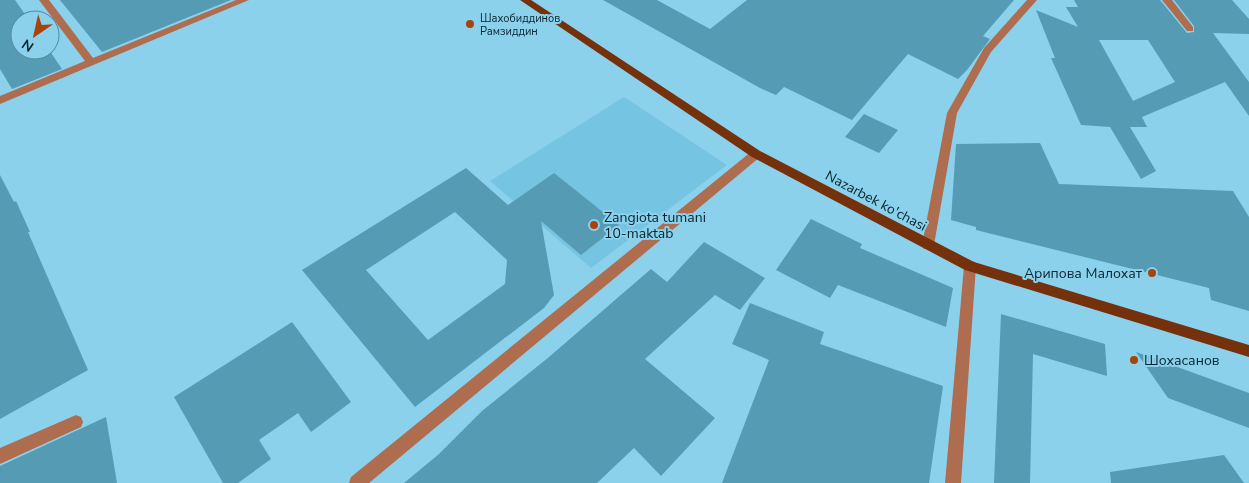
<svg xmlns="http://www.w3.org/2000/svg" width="1249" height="483" viewBox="0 0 1249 483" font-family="'Nunito Sans',sans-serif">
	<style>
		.built { fill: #75c4e2 }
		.building { fill: #559bb4; fill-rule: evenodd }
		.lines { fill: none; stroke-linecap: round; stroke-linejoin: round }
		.minor { fill: #af6d50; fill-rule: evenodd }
		.major { fill: #75300c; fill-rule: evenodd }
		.poi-dot { fill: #a7440b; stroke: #8bd1ec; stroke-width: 2 }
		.labels { text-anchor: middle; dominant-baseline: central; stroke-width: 4; stroke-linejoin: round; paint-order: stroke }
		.far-poi-label { font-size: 11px; fill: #06242e; stroke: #8bd1ec; text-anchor: start }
		.street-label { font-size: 14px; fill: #06242e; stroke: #8bd1ec }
		.poi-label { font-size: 14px; fill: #06242e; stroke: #8bd1ec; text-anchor: start }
	</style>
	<rect width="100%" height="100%" fill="#8bd1ec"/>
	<path class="built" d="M624,97L727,165L591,268L490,181Z"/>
	<path class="building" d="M0,0H15L29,20H20V50H49L62,69L12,89L0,69Z
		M60,0H231L102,52Z
		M603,0H657L710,29L747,0H1014L983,36L990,39L967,70L958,79L908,54L852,120L784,87L776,95L760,88Z
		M1074,0H1160L1187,33L1194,32V26L1174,0H1232L1249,19V34L1213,33L1249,82V116L1225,82L1142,117L1147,127H1130L1156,171L1141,179L1110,127L1081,125L1051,58H1055L1036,10L1078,27L1066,7H1078ZM1099,40H1148L1175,82L1133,101Z
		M864,114L898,130L879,153L845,137Z
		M1040,143L1059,184L1233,191L1249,217V311L1211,300L1209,288L976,230V227L951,220L956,144Z
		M466,168L508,205L554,173L619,225L581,255L541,221L554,295L544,308L415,407L302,270ZM455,212L507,260L505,284L428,340L366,270Z
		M0,175L14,202L16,201L30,232H28L88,370L0,419Z
		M811,219L862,244L860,248L953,288L946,327L838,285L830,298L776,270Z
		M704,242L765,278L740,310L715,295L645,359L715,418L661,476L634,448L597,483H404L439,454L482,411L549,357L651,269L667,282Z
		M750,303L824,332L820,344L943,386L929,483H722L769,360L732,344Z
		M1001,314L1105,344L1107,376L1033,354L1030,483H994Z
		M292,322L351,402L311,432L298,413L259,440L271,459L238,483H223L174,397Z
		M1136,352L1249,393V428L1168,398Z
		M106,417L117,483H0V466Z
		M1224,455L1244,483H1111L1110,472Z"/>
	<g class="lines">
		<path class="minor" d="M39,0H49L93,58L236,0H249L0,104V96L85,61Z
			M1027,0H1037L991,52L957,113L934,245L932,249H924L922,245L947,113L984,48Z
			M1162,0H1172L1193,27V31H1187Z
			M756,150L762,154L760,157L369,483H349L351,477L752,151Z
			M970,261L975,262L976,266L961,483H945L964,266L965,262Z
			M76,415L81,417L83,422L81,427L0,464V448Z"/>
		<path class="major" d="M520,0H531L760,151L974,262L1249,345V357L965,270L752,157Z"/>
	</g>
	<g class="poi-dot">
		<circle cx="470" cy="24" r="5"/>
		<circle cx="594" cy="225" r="5"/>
		<circle cx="1152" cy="273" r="5"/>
		<circle cx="1134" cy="360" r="5"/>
	</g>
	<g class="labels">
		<g class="far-poi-label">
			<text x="480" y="18">Шахобиддинов<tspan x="480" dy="13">Рамзиддин</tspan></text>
		</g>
		<g class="street-label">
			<text transform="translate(876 201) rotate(28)">Nazarbek ko'chasi</text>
		</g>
		<g class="poi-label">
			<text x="604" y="217">Zangiota tumani<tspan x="604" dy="16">10-maktab</tspan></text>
			<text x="1142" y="273" text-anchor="end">Арипова Малохат</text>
			<text x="1144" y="360">Шохасанов</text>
		</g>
	</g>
	<g transform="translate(35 35) rotate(214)"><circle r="24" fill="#8bd1ec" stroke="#568ca0"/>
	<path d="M0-4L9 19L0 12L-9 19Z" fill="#a7440b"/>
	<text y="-8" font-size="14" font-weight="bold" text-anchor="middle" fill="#06242e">N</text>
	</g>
</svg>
